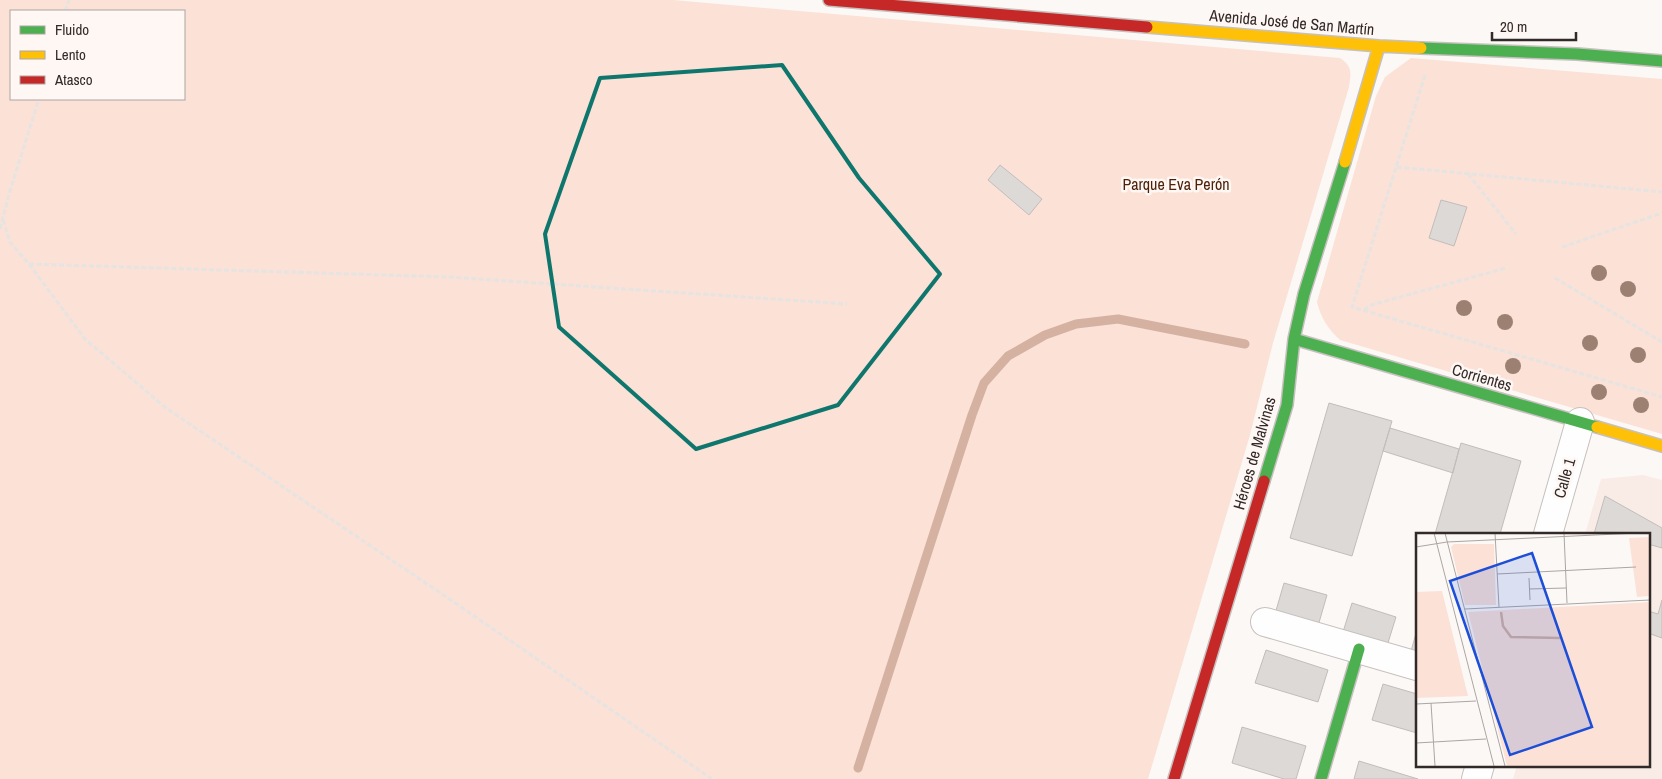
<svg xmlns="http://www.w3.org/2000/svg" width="1662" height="779" viewBox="0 0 1662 779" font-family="'Archivo Narrow',sans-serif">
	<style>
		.built { fill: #f9ece6 }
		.green { fill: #fbe1d6; fill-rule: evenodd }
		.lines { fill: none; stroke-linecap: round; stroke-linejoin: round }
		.stream { stroke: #d4b1a1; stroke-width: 9 }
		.building { fill: #ddd9d6; stroke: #c2bdbb }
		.street-casing { stroke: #c6c0be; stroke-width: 30 }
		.fast-casing { stroke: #c6c0be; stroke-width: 14 }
		.slow-casing { stroke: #c6c0be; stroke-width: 14 }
		.jam-casing { stroke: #c6c0be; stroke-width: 14 }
		.path { stroke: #e5e4e2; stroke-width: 3; stroke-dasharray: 5 2.5; stroke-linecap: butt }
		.street { stroke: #fffefe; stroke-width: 28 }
		.fast { stroke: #4caf50; stroke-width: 11 }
		.slow { stroke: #ffc107; stroke-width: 11 }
		.jam { stroke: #c62828; stroke-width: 11 }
		.tree { fill: #9c8173 }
		.marked { fill: none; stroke: #0f766e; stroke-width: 4; stroke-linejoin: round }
		.labels { text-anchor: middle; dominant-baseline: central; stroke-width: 5; stroke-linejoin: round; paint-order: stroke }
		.street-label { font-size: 16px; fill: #312a28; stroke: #fef7f4 }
		.park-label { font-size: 16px; fill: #4e2008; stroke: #fef7f4 }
		.inset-river { fill: none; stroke: #d4b1a1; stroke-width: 2.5 }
		.inset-road { fill: none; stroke: #aba6a4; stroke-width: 1 }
		.view { fill: #1d4ed8; fill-opacity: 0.15; stroke: #1d4ed8; stroke-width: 2.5 }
		.inset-edge { fill: none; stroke: #312a28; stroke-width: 2.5 }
	</style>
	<rect width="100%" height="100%" fill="#fcf8f6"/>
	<path class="built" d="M1643,475L1662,480V779H1513L1517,765H1648V534H1585L1601,479Z"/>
	<path class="green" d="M0,0H673L1340,58C1353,67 1351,73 1349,87L1273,343L1250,435L1148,779H0ZM11,11H184V99H11Z
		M1411,58L1662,79V434L1340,340C1328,329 1321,318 1317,302L1376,96L1385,77Z"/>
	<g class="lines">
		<path class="stream" d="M858,768L972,415L984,383L1008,356L1045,335L1076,324L1118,319L1245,344"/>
	</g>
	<path class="building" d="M1000,165L1042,199L1029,215L988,180Z
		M1441,200L1467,207L1454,246L1429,238Z
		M1329,403L1392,421L1352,556L1290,538Z
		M1390,428L1459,449L1453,473L1383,451Z
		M1461,443L1521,461L1500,534H1435Z
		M1605,496L1662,528V548L1648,544V534H1594Z
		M1284,583L1327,595L1318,626L1275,614Z
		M1662,600V638L1648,633V611L1658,614Z
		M1352,603L1396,617L1387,646L1343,632Z
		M1417,630V653L1411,651Z
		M1266,650L1328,670L1318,702L1255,683Z
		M1383,684L1417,694V733L1372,720Z
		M1242,727L1306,746L1296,779H1284L1232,763Z
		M1359,761L1418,779H1354Z"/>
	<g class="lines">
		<defs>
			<path id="street" d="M1548,534L1580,422
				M1265,622L1417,666
				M1476,779L1480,765"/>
			<path id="fast" d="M1421,48L1577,54L1662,61
				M1294,339L1597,427
				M1264,481L1287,405L1294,339L1304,294L1345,162
				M1321,779L1359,649"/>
			<path id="slow" d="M1147,27L1379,46L1421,48
				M1345,162L1379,46
				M1597,427L1662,446"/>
			<path id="jam" d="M829,0L1147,27
				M1174,779L1264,481"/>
		</defs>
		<use href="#street" class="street-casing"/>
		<use href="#fast" class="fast-casing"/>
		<use href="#slow" class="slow-casing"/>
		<use href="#jam" class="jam-casing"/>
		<path class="path" d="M65,11L69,0
			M1425,75L1352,307L1662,397
			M1397,167L1662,192
			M1468,174L1516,234
			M3,220L10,242L29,264L85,339L166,408L445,596L712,779
			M0,229L9,194L39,99
			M1562,247L1662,213
			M29,264L449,277L847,304
			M1555,278L1662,342
			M1364,310L1371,305L1506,268"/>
		<use href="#street" class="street"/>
		<use href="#fast" class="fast"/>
		<use href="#slow" class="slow"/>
		<use href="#jam" class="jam"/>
	</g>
	<g class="tree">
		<circle cx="1599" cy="273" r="8"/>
		<circle cx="1628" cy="289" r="8"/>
		<circle cx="1464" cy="308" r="8"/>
		<circle cx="1505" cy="322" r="8"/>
		<circle cx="1590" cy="343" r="8"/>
		<circle cx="1638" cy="355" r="8"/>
		<circle cx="1513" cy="366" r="8"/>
		<circle cx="1599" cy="392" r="8"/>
		<circle cx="1641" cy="405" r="8"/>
	</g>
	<path class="marked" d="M782,65L859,178L940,274L838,405L696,449L559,327L545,234L600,78Z"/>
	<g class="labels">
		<g class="street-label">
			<text transform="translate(1292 22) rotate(5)">Avenida José de San Martín</text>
			<text transform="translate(1482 377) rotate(16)">Corrientes</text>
			<text transform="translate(1254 453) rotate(-74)">Héroes de Malvinas</text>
			<text transform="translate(1564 478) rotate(-74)">Calle 1</text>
		</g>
		<g class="park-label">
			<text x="1176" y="184">Parque Eva Perón</text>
		</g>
	</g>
	<g transform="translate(1416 533)">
		<rect width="234" height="234" fill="#fcf8f6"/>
		<path d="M234,4V63L221,64L213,5ZM38,11H78L80,72H49L35,14ZM26,58L52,163L0,165V59ZM234,69V233H91L52,79Z" fill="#fbe1d6"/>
		<path class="inset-river" d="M85,79L87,93L95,104L144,105"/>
		<path class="inset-road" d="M18,0L78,233M29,0L89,233M79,0L83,74M148,0L151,70M31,9L222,0M0,14L31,9M81,41L220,34M113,45L114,67M113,56L150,55M49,76L234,67M15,170L19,233M0,171L60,168M0,210L70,206"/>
		<path class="view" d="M116,20L176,194L94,222L34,48Z"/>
		<rect width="234" height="234" class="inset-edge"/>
	</g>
	<rect x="10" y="10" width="175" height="90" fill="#fef7f4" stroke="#aca5a2"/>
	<rect x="20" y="26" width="25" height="8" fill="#4caf50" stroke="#aca5a2"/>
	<text x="55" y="35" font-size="15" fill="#312a28">Fluido</text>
	<rect x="20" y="51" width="25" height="8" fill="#ffc107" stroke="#aca5a2"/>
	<text x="55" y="60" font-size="15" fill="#312a28">Lento</text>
	<rect x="20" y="76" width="25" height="8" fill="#c62828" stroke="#aca5a2"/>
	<text x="55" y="85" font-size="15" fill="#312a28">Atasco</text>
	<path d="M1492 32v8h84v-8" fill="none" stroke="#312a28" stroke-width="2.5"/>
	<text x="1500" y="32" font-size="15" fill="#312a28" stroke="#fef7f4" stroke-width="4" paint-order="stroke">20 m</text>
</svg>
